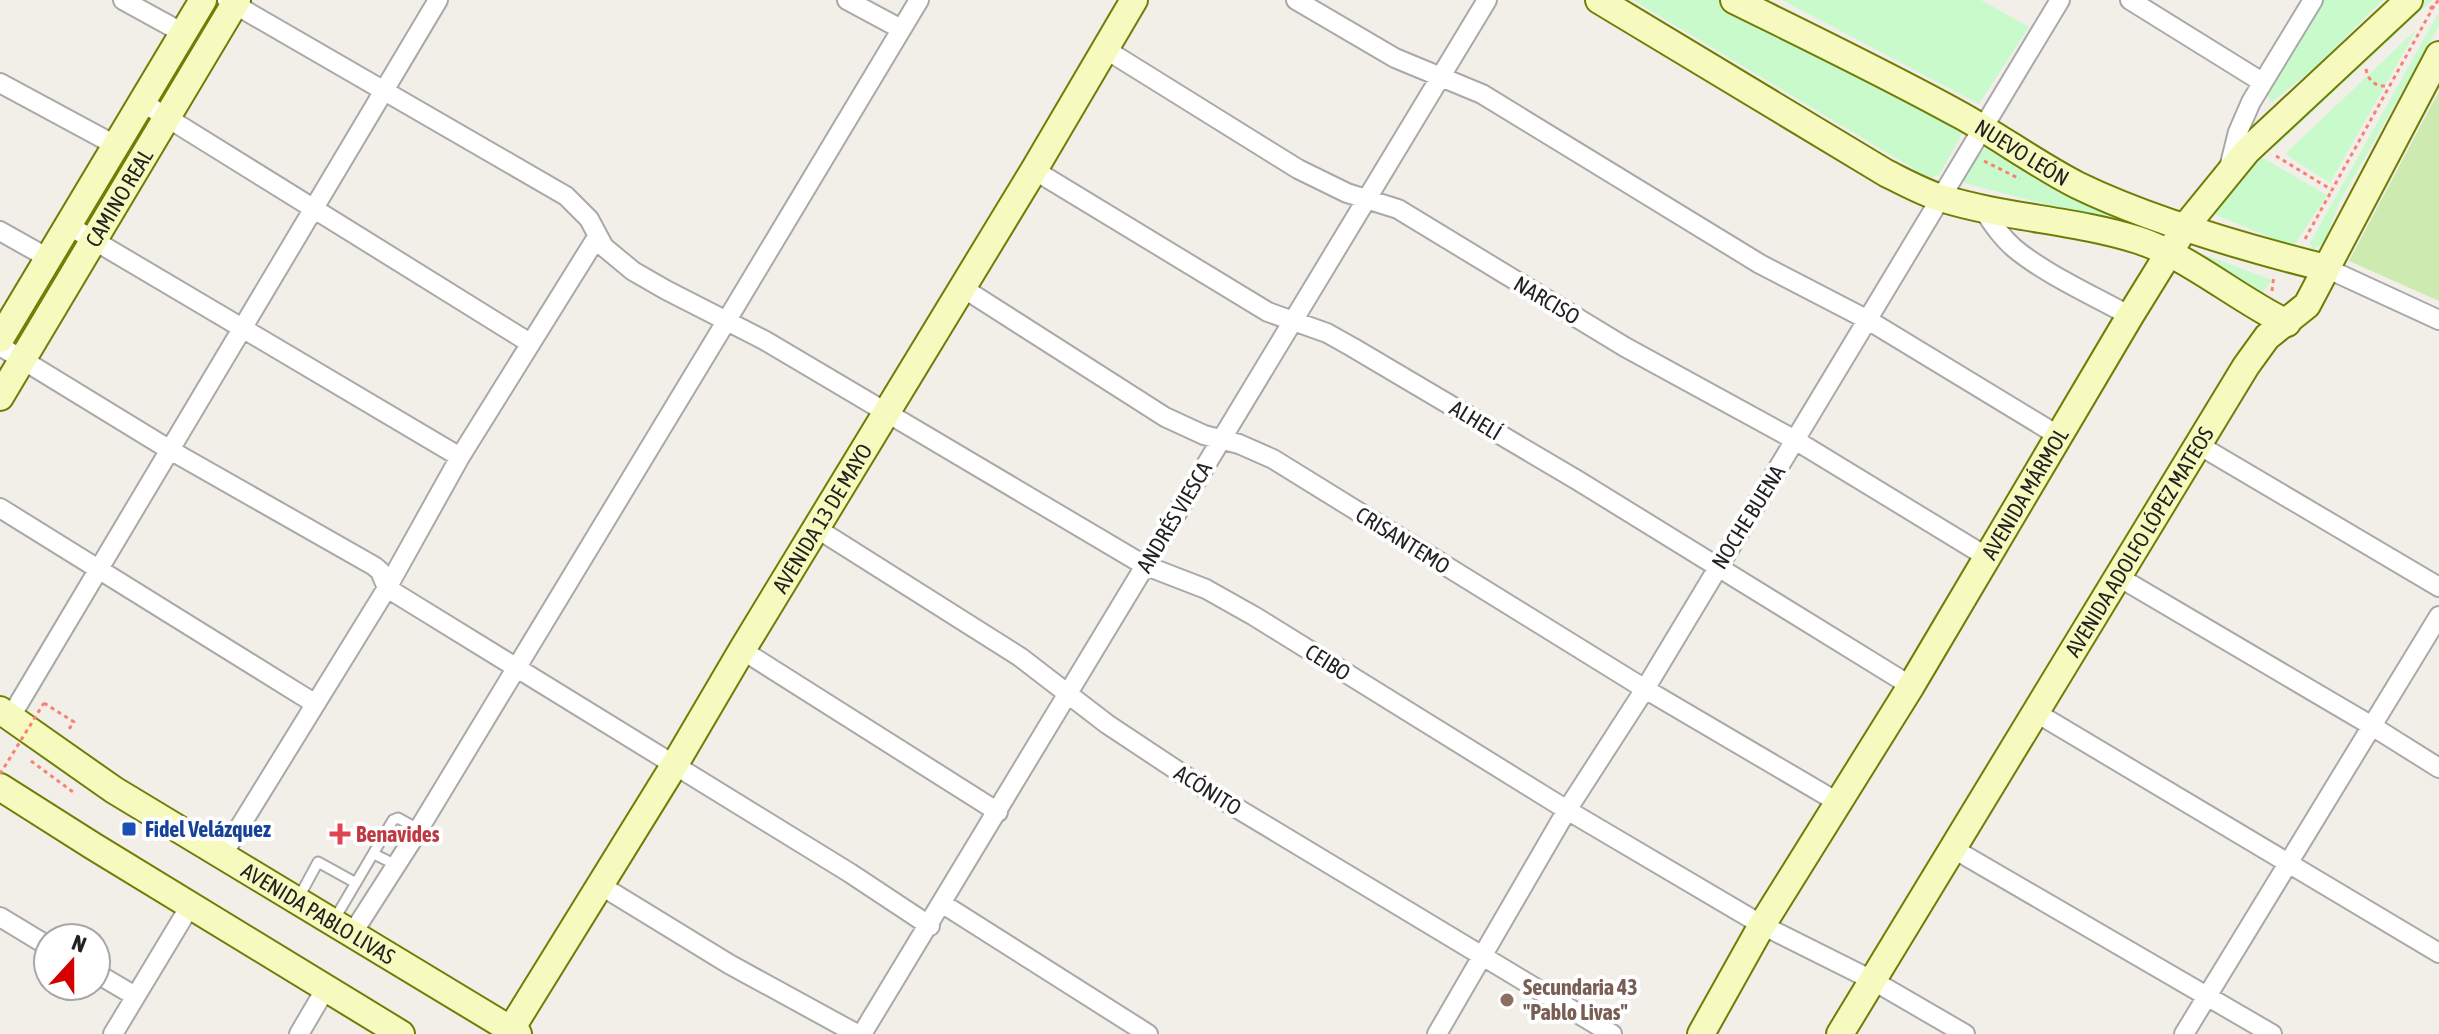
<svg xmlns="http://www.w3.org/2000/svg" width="2439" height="1034" viewBox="0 0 2439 1034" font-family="'Asap Condensed',sans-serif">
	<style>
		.grass { fill: #cdebb0 }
		.park { fill: #c8facc }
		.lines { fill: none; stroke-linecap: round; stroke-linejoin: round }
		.lane-casing { stroke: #a9a9a9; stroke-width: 13 }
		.street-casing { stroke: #a9a9a9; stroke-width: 22 }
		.secondary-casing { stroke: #707d05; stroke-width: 30 }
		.path { stroke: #fa8072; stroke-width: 3; stroke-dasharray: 4 4; stroke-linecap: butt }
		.lane { stroke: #fff; stroke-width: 9 }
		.street { stroke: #fff; stroke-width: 18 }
		.secondary { stroke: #f7fabf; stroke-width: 26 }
		.path-bridge { stroke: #fa8072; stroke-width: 3; stroke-dasharray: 4 4; stroke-linecap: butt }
		.transit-dot { fill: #1a4fb4; stroke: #fff; stroke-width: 3 }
		.health-dot { fill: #e0444e; stroke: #fff; stroke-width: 3 }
		.education-dot { fill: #8d6e63; stroke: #fff; stroke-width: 3 }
		.labels { text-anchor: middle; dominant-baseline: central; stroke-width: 8; stroke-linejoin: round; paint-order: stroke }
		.street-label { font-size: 22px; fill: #222; stroke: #fff }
		.transit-label { font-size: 22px; font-weight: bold; fill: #164399; stroke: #fff; text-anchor: start }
		.health-label { font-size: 22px; font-weight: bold; fill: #be3a42; stroke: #fff; text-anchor: start }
		.education-label { font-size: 22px; font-weight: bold; fill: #785e54; stroke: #fff; text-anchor: start }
	</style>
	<rect width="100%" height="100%" fill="#f2efe9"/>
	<path class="grass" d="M2439,91V301L2349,261Z"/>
	<path class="park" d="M1633,0H1727L1968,123L1939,175L1929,178Z
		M1782,0H1981L2029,27L1979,104Z
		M2322,0H2383L2318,65L2272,102L2266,94Z
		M2425,0H2432L2275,147L2264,146Z
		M2439,12V26L2339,203L2324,243L2313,250L2310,243Z
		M2417,29L2330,183L2285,154Z
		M1991,140L2149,220L2144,230L1964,183L1966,173Z
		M2258,155L2327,195L2293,247L2214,214L2211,204Z
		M2203,254L2272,280L2260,296L2193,258Z"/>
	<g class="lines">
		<defs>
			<path id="lane" d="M374,854L396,865
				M299,897L318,862L356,883
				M334,920L393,820L398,818L418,829"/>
			<path id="street" d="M123,0L183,33
				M227,0L566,196L589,219L604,247L633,271L666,290L764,340L1144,565L1206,589L1254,616L1567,810L1762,925L1872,980L1965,1034
				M847,0L901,29
				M1296,0L1395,58L1482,94L1760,264L1868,320L2059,436
				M2130,0L2262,82
				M1105,49L1298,169L1347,193L1398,209L1625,347L1795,440L1987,557
				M0,83L115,145
				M142,102L530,343
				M2229,168L2238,132L2251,102L2313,0
				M1034,170L1268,312L1327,333L1352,347L1577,480L1911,686
				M1982,208C1992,223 2001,237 2014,248C2045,274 2094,296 2130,316
				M68,225L460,457
				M0,231L48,258
				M2326,268L2439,320
				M963,288L1165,417L1204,435L1239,444L1273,459L1645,689L1839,803
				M0,346L170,450L374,566L380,571L387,588L850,873L930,926
				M2197,444L2439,587
				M0,508L314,703
				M816,528L1020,657L1107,724L1205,789L1612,1034
				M2117,576L2372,726L2439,768
				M742,650L998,812
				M2035,712L2439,953
				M10,718L438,0
				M1952,848L2272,1034
				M223,854L387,588L460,457L597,237
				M600,885L729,964L857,1034
				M943,904L1148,1034
				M0,917L48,946
				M352,934L411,842L727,320L919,0
				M96,973L135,996
				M113,1034L190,906
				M299,1034L326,988
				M862,1034L1487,0
				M1437,1034L1567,810L1645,689L2060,0
				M2184,1034L2439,616"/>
			<g id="secondary">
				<path d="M1599,0L1886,173C1904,182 1922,192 1941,198C2005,218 2075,220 2138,240C2190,257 2237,299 2287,323"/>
				<path id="s1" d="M1734,0C1811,38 1888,75 1962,116C2001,138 2038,165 2077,185C2151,221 2246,248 2326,268"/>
				<path d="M0,339L203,0"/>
				<path id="s2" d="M0,397L237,0"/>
				<path id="s3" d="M0,710L114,790L518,1034"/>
				<path d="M0,787L93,846L401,1034"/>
				<path id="s4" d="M508,1034L675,764L742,650L1034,170L1134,0"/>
				<path id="s5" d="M1701,1034L1762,925L1911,686L2130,316L2185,227L2247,151L2409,0"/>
				<path id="s6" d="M1840,1034L2246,366L2267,337L2307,305L2439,55"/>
			</g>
		</defs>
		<use href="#lane" class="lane-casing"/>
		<use href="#street" class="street-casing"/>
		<use href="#secondary" class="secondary-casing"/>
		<path class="path" d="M2430,9L2439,0
			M2366,69C2368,81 2376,87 2388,86
			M2276,156L2332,190L2435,4
			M1984,161L2020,179
			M2305,239L2332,190
			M2272,291L2274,275
			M44,703L74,722L69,729
			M31,761L73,792"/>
		<use href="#lane" class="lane"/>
		<use href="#street" class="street"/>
		<use href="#secondary" class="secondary"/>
		<path class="path-bridge" d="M0,774L44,703"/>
	</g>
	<rect class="transit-dot" x="121" y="821" width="16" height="16" rx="4"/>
	<path class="health-dot" d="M336 822h8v8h8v8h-8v8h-8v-8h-8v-8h8z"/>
	<circle class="education-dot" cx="1507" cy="1000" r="8"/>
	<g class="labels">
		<g class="street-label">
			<text stroke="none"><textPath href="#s1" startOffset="326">NUEVO LEÓN</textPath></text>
			<text stroke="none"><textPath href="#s2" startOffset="232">CAMINO REAL</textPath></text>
			<text transform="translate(1547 300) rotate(31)">NARCISO</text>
			<text transform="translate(1476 420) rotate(31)">ALHELÍ</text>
			<text stroke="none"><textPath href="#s5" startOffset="630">AVENIDA MÁRMOL</textPath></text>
			<text transform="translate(1174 517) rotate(-59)">ANDRÉS VIESCA</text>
			<text transform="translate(1748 517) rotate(-58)">NOCHE BUENA</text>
			<text stroke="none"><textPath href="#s4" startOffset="604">AVENIDA 13 DE MAYO</textPath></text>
			<text transform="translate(1403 540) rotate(32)">CRISANTEMO</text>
			<text stroke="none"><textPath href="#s6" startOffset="576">AVENIDA ADOLFO LÓPEZ MATEOS</textPath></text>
			<text transform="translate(1328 662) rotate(32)">CEIBO</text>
			<text transform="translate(1208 790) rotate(32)">ACÓNITO</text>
			<text stroke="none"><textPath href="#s3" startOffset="378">AVENIDA PABLO LIVAS</textPath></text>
		</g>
		<g class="transit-label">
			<text x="145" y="829">Fidel Velázquez</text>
		</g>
		<g class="health-label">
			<text x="356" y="834">Benavides</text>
		</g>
		<g class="education-label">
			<text x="1523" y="987">Secundaria 43<tspan x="1523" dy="25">"Pablo Livas"</tspan></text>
		</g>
	</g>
	<g transform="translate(72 962) rotate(21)"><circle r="38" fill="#ffffff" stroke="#a7a7a7" stroke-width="2"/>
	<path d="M0-6L14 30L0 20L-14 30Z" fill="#d40000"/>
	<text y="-12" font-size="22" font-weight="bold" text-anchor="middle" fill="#222222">N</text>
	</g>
</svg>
